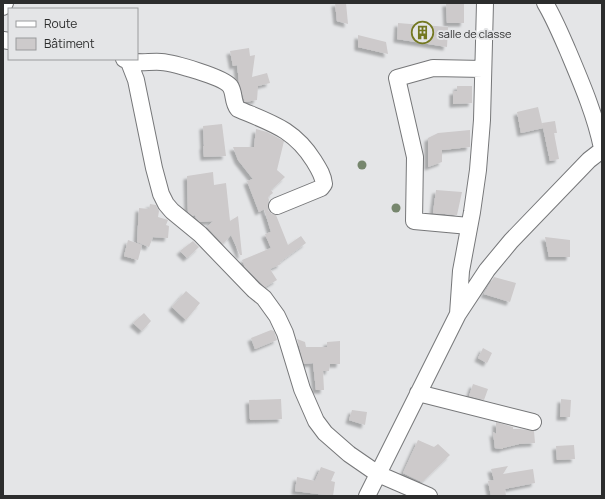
<svg xmlns="http://www.w3.org/2000/svg" width="605" height="499" viewBox="0 0 605 499" font-family="Manrope,sans-serif">
	<style>
		.building { fill: #cdcacb; filter: url(#shadow) }
		.lines { fill: none; stroke-linecap: round; stroke-linejoin: round }
		.minor-casing { stroke: #767779; stroke-width: 18 }
		.minor { stroke: #fff; stroke-width: 16 }
		.tree { fill: #76866d }
		.labels { text-anchor: middle; dominant-baseline: central; stroke-width: 4; stroke-linejoin: round; paint-order: stroke }
		.poi-label { font-size: 11px; fill: #2c2d2d; stroke: #e4e5e7; text-anchor: start }
	</style>
	<defs>
		<filter id="shadow"><feDropShadow dx="-3.5" dy="3.5" stdDeviation="1" flood-color="#0004"/></filter>
	</defs>
	<rect width="100%" height="100%" fill="#e4e5e7"/>
	<path class="building" d="M335,3H346L348,24L337,21Z
		M446,3H464V23H447Z
		M398,23L448,27L447,47L397,39Z
		M358,35L386,42L388,54L358,47Z
		M249,48L250,56L255,55L252,77L267,73L270,83L258,86L257,100L245,102L239,82L237,65L233,66L230,51Z
		M457,86H472V103L453,104V91H457Z
		M538,107L543,128L521,133L517,112Z
		M555,121L557,133H554L559,159L550,161L542,123Z
		M222,124L226,156L204,157L203,146H204L203,126Z
		M256,129L267,132L284,141L277,170L285,177L271,190L273,193L268,197L269,200L268,205V210L272,214L276,215L288,245L301,236L306,243L280,262L281,264L270,269L277,280L265,287L245,267L242,260L271,248L265,234L271,232L264,209L259,212L247,181L253,179L238,160L233,147H254Z
		M470,130V147L442,150V162L428,167V138L438,133Z
		M213,172L214,185L226,183L230,221L238,216L242,255H240L231,235L223,244L207,227L213,221L200,222L196,218L195,215L192,216L188,212L187,176Z
		M436,190L462,192L457,215L433,213Z
		M150,204L156,205L159,211L158,217L168,220L166,225L169,226L168,238L153,237L149,247L137,242L139,208L149,209Z
		M545,237L570,240V257H549Z
		M128,240L142,245L138,260L124,256Z
		M193,241L199,247L187,258L180,251Z
		M494,277L516,283L510,302L484,294Z
		M186,291L200,303L186,320L172,307Z
		M144,313L151,321L142,331L133,323Z
		M271,330L274,331L277,340L255,349L251,338Z
		M297,339L305,342L306,347H327V342L340,341V364H330L329,371H323L324,390H316L313,363L304,364Z
		M483,348L492,353L487,363L478,358Z
		M473,384L488,389L484,400L469,396Z
		M281,399L282,419L250,420L249,400Z
		M561,399L571,400L570,417H560Z
		M352,410L367,412L365,425L349,420Z
		M496,422L513,427V429H520L534,431L535,443L519,444L503,448V449L495,448L493,432L496,434Z
		M418,440L434,447L438,444L450,455L422,482L403,473Z
		M574,445L575,459L557,460L556,446Z
		M508,466L503,474L533,469L535,483L505,489L506,496H491L488,481L494,480L491,469Z
		M321,467L335,472L331,481L335,482L333,496L295,491L297,477L315,481Z"/>
	<g class="lines">
		<defs>
			<path id="minor" d="M545,3C554,18 561,35 568,51C581,82 595,114 602,148
				M3,7L5,3
				M3,40L9,41
				M124,59C135,65 149,61 161,62C174,63 223,77 230,86C235,93 232,102 238,109C271,123 294,129 314,161C319,169 323,175 324,184L321,188L277,206
				M129,62L136,80L154,168L161,194L166,204L172,211L200,234L254,290L264,298L277,316L285,333L302,389L316,421L325,433L349,454L378,474L429,496
				M469,226L414,221L415,157L397,78L433,68L483,69
				M458,314L461,271L472,212L478,170L482,120L485,3
				M418,393L533,422
				M367,496L458,314L487,270L511,241L589,160L602,150"/>
		</defs>
		<use href="#minor" class="minor-casing"/>
		<use href="#minor" class="minor"/>
	</g>
	<g class="tree">
		<circle cx="362" cy="165" r="4.5"/>
		<circle cx="396" cy="208" r="4.5"/>
	</g>
	<defs>
		<symbol id="building-ring" viewBox="-11 -11 22 22"><circle r="9.5" fill="#e4e5e7" stroke="#737821" stroke-width="1.5"/><path d="M-4-6H4V6H1V3H-1V6H-4ZM-2.5-4.3h1.7v1.8h-1.7ZM.8-4.3h1.7v1.8H.8ZM-2.5-1h1.7V.8h-1.7ZM.8-1h1.7V.8H.8Z" fill="#737821"/></symbol>
	</defs>
	<g fill-rule="evenodd">
		<use href="#building-ring" x="410" y="20" width="25" height="25"/>
	</g>
	<g class="labels">
		<g class="poi-label">
			<text x="438" y="33">salle de classe</text>
		</g>
	</g>
	<rect width="605" height="499" fill="none" stroke="#2c2d2d" stroke-width="8"/>
	<rect x="8" y="8" width="130" height="52" fill="#e4e5e7" stroke="#9a9b9d"/>
	<rect x="16" y="21" width="20" height="6" fill="#ffffff" stroke="#9a9b9d"/>
	<text x="44" y="28" font-size="12" fill="#2c2d2d">Route</text>
	<rect x="16" y="38" width="20" height="12" fill="#cdcacb" stroke="#9a9b9d"/>
	<text x="44" y="48" font-size="12" fill="#2c2d2d">Bâtiment</text>
</svg>
